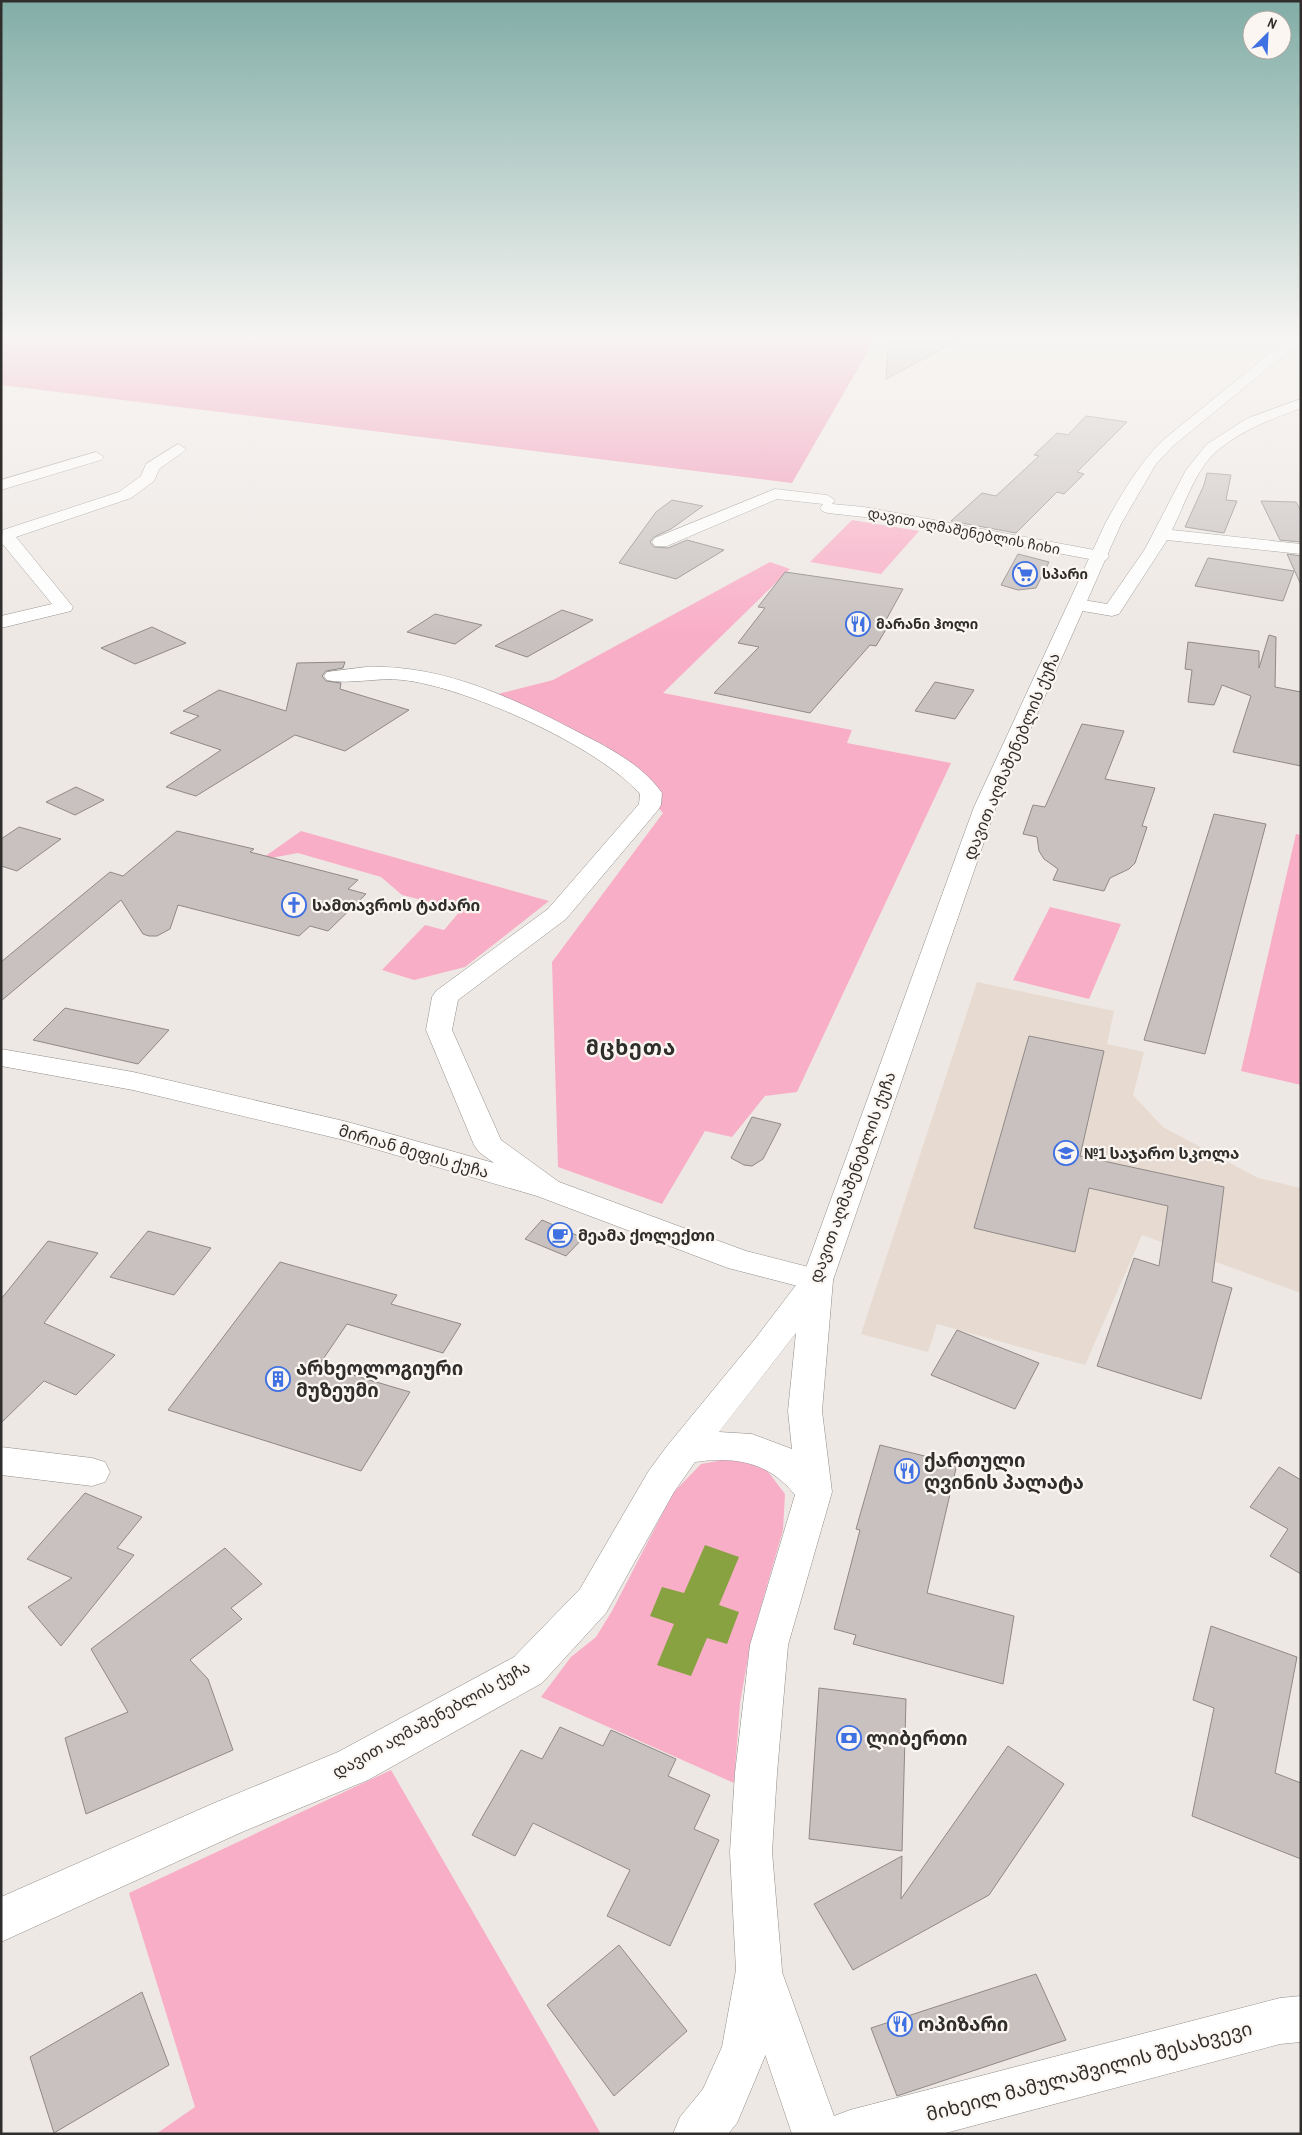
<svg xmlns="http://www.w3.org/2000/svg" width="1302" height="2135" viewBox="0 0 1302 2135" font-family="'Archivo Narrow','Noto Sans Georgian',sans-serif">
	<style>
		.built { fill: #e7dad1 }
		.green { fill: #f9aec7 }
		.forest { fill: #f28eb2 }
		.water { fill: #88a242 }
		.building { fill: #c8c1c0; stroke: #8f8987 }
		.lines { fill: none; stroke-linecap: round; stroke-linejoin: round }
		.minor-casing { stroke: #928d89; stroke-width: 1 }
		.major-casing { stroke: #928d89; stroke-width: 1 }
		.minor { fill: #fff; fill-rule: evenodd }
		.major { fill: #fff; fill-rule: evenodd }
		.labels { text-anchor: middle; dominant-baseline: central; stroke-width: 4.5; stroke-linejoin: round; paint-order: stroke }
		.far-street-label { font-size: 14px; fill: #302e2c; stroke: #fbf6f1 }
		.far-poi-label { font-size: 14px; font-weight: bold; fill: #302e2c; stroke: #fbf6f1; text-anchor: start }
		.street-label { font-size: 16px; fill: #302e2c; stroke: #fbf6f1 }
		.poi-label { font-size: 16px; font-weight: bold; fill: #302e2c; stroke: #fbf6f1; text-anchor: start }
		.near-poi-label { font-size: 19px; font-weight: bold; fill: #302e2c; stroke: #fbf6f1; text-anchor: start }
		.near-street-label { font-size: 19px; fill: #302e2c; stroke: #fbf6f1 }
		.district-label { font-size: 21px; font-weight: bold; letter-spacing: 1px; fill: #302e2c; stroke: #fbf6f1 }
	</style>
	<rect width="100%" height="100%" fill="#eee8e4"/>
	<path class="built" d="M977,982L1114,1011L1107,1044L1144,1052L1133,1095L1163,1127L1258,1178L1301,1188V1293L1142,1235L1085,1365L937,1324L928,1352L861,1334Z"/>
	<path class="green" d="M852,520L919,531L881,574L810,562Z
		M770,562L790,569L663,693L852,730L847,743L951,763L797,1092L765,1096L732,1137L705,1131L662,1204L558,1167L552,962L663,813L604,745L498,694L553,680Z
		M301,831L549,901L465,967L414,980L382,970L425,925L444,930L461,910L402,895L381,877L298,853L260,860Z
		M1296,834L1301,835V1085L1241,1071Z
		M1050,907L1121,924L1089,999L1013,980Z
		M733,1458L766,1469L785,1494L783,1530L751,1641L740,1703L734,1783L541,1697L571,1657L596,1637L612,1611L673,1493L701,1464Z
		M391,1770L601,2134H156L195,2107L129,1893Z"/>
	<path class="forest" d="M1,337H876L792,483L1,385Z"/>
	<path class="water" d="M705,1545L739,1557L719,1605L739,1612L727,1644L707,1638L691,1676L657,1665L674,1624L650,1616L662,1587L684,1593Z"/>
	<path class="building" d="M889,337H965L886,379Z
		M1086,416L1127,422L1077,472L1084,474L1064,494L1057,492L1016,533L951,521L982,493L996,496L1039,456L1034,455L1057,433L1068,435Z
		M1207,473L1231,475L1226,500L1237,501L1224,533L1185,527L1204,485Z
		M672,500L703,506L671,529L654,537L650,542L654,547L668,548L687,540L724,550L676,579L619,563L656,512Z
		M1261,501L1296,502L1301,511V542L1280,540Z
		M1018,554L1049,562L1036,588L1018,590L1001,585Z
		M1287,554L1301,556V585Z
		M1208,558L1294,571L1283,601L1195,586Z
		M785,572L903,589L886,620L891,621L876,646L870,645L810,713L714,693L759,647L738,643L765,608L758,607Z
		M562,610L593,620L527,657L495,646Z
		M435,614L482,625L455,644L407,632Z
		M152,627L186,643L135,664L101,648Z
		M1269,635L1276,637L1275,687L1301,692V766L1233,752L1251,696L1222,685L1214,705L1188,702L1192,670L1185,669L1188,642L1259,651V668Z
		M345,662L343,668L326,671L322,676L326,681L341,683L340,689L409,710L345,751L295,735L196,796L166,787L221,750L170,733L199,716L183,711L219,690L286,711L297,663Z
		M935,682L974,690L955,719L915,711Z
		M1082,724L1124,731L1105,779L1155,788L1142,826L1147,827L1135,863L1129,869L1110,878L1104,891L1053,880L1058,869L1044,859L1039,851L1037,837L1023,834L1033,805L1045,807Z
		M76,787L104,800L75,815L46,802Z
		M1214,814L1266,824L1205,1054L1144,1040Z
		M19,827L61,839L17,871L1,866V839Z
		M177,831L254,849L250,852L358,880L348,889L366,894L328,931L310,926L299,936L178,905L170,929L157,936H149L143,934L121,900L1,1001V962L110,872L123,876Z
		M65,1008L169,1030L138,1064L33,1040Z
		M1029,1036L1104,1051L1080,1156L1224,1187L1212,1282L1232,1288L1201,1399L1097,1366L1134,1258L1159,1266L1168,1206L1089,1188L1075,1252L974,1228Z
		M752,1117L781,1124L763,1159L752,1166L744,1165L731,1158Z
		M542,1220L583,1238L566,1256L525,1239Z
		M148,1231L211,1248L174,1295L110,1277Z
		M48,1241L98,1253L44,1323L115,1355L76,1395L44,1381L1,1423V1299Z
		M280,1262L397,1295L391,1304L461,1324L443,1353L347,1324L319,1365L410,1392L361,1471L168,1410Z
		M957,1330L1039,1363L1015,1409L931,1375Z
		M880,1445L957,1464L927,1593L1014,1616L1003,1684L853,1644L856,1635L834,1629L860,1530L856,1529Z
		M1279,1467L1301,1480V1574L1270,1556L1288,1529L1250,1507Z
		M85,1493L142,1517L117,1548L134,1555L61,1646L28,1607L72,1578L27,1559Z
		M225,1548L262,1584L231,1608L242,1619L190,1660L208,1679L233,1750L86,1814L65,1738L128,1712L91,1649Z
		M1211,1626L1297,1657L1275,1773L1301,1783V1859L1192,1816L1214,1708L1193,1700Z
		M819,1688L906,1699L902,1851L809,1839Z
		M560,1727L603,1746L611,1730L676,1759L668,1776L710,1795L694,1829L719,1840L670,1946L607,1916L630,1870L533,1823L515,1856L472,1835L521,1750L542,1759Z
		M1008,1746L1064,1784L989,1895L853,1970L814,1904L902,1856L901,1899Z
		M619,1945L687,2031L614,2096L547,2005Z
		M1036,1974L1066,2040L897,2096L871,2028Z
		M142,1992L169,2065L54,2133L30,2057Z"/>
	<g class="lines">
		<defs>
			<path id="minor" d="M1301,399V408C1272,419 1242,430 1218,450C1196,468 1185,504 1172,530L1301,544V554L1167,540L1119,614L1112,616L1071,609L1069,605L1071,601L1078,599L1107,604L1145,549L1186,470L1207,444L1248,418Z
				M178,444L186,449L183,452L159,469L154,481L131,498L16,537L73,607L71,611L1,628V616L52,604L1,542L3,530L119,492L141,476L146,464Z
				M96,452L104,457L101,460L1,490V480Z
				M775,489L827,495L835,500L832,504L864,507L1100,551L1106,552L1109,556L1106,560L1100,561L864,517L828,513L822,511L820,508L823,504L777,499L667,546H655L652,542L655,538Z
				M366,667C441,664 511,697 576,731C607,747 642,764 662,793L661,805L658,810L566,919L458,1000L452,1030L501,1140L559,1182L746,1251L828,1272L833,1280L828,1288L817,1291L728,1268L537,1196L344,1140L133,1090L1,1066V1049L133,1072L348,1122L494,1163L479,1152L474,1145L426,1030L432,997L436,991L548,909L639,804L640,794C598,746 466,687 403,680C379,677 348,685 327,680L324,676L327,672Z
				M1,1447L92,1458L105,1462L110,1472L105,1482L92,1486L1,1475Z
				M762,1954L778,1961L834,2116L850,2110L1280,1998L1301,1996V2042L1280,2044L942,2134H792L739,1977L746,1961Z"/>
			<path id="major" d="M1290,337H1301V341L1173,446L1156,464L1121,524L996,807L833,1280L822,1411L832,1492L788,1645L777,1773L772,1852L782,1970L768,2049L737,2123L728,2134H673L680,2117L703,2089L722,2047L736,1970L730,1852L735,1773L750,1645L795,1495C769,1462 735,1456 695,1462L674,1492L606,1613L542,1683L368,1780L242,1832L1,1942V1897L212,1804L338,1752L514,1657L580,1589L648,1472L667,1446L755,1339L803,1276L974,807L1105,524C1122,493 1138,465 1163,440ZM796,1333L788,1411L792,1449L752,1434L719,1432Z"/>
		</defs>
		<use href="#minor" class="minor-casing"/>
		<use href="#major" class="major-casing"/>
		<use href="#minor" class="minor"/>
		<use href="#major" class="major"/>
	</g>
	<linearGradient id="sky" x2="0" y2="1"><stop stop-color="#81ada6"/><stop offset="0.53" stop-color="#f7f5f3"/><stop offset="1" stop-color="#f7f5f3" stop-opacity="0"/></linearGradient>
	<rect width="1302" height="636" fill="url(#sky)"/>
	<defs>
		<symbol id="supermarket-ring" viewBox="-11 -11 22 22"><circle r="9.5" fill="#fbf6f1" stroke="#3f71e2" stroke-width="1.5"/><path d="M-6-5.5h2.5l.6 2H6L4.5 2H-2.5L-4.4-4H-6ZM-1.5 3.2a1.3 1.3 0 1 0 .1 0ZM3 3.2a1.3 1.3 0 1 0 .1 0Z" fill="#3f71e2"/></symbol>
		<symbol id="restaurant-ring" viewBox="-11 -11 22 22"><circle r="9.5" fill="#fbf6f1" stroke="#3f71e2" stroke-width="1.5"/><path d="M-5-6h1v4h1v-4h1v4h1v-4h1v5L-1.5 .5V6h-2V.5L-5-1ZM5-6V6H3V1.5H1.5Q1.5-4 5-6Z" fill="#3f71e2"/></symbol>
		<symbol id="church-ring" viewBox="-11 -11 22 22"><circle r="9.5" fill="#fbf6f1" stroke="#3f71e2" stroke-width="1.5"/><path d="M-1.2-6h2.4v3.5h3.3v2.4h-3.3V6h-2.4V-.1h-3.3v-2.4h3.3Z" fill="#3f71e2"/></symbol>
		<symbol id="school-ring" viewBox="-11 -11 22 22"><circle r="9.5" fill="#fbf6f1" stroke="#3f71e2" stroke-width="1.5"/><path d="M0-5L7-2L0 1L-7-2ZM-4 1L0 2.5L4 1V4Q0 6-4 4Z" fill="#3f71e2"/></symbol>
		<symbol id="cafe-ring" viewBox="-11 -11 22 22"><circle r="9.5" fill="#fbf6f1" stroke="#3f71e2" stroke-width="1.5"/><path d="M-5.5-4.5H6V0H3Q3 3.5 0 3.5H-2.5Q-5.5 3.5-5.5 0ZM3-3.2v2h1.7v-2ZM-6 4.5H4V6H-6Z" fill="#3f71e2"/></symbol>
		<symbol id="building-ring" viewBox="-11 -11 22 22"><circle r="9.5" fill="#fbf6f1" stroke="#3f71e2" stroke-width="1.5"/><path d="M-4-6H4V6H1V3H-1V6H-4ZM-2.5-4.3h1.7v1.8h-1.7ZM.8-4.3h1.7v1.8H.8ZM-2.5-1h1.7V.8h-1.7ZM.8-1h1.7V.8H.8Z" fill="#3f71e2"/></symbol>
		<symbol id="bank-ring" viewBox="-11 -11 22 22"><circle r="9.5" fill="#fbf6f1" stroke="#3f71e2" stroke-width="1.5"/><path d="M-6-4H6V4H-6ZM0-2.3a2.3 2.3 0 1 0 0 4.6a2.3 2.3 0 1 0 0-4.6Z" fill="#3f71e2"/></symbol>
	</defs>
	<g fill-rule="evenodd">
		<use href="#supermarket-ring" x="1011" y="560" width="28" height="28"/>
		<use href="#restaurant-ring" x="844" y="610" width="28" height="28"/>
		<use href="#church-ring" x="280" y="891" width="28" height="28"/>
		<use href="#school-ring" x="1052" y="1139" width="28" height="28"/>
		<use href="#cafe-ring" x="546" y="1221" width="28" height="28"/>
		<use href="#building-ring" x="264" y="1365" width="28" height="28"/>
		<use href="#restaurant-ring" x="893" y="1457" width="28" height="28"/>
		<use href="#bank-ring" x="835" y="1724" width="28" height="28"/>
		<use href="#restaurant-ring" x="886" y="2010" width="28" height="28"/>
	</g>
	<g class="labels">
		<g class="far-street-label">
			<text transform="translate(964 531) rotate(11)">დავით აღმაშენებლის ჩიხი</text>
		</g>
		<g class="far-poi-label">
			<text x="1042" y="574">სპარი</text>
			<text x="876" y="624">მარანი ჰოლი</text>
		</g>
		<g class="street-label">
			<text transform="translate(1011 756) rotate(-67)">დავით აღმაშენებლის ქუჩა</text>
			<text transform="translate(414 1151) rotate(16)">მირიან მეფის ქუჩა</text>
			<text transform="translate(852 1177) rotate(-70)">დავით აღმაშენებლის ქუჩა</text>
			<text transform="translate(431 1719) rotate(-29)">დავით აღმაშენებლის ქუჩა</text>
		</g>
		<g class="poi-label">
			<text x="312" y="905">სამთავროს ტაძარი</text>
			<text x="1084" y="1153">№1 საჯარო სკოლა</text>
			<text x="578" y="1235">მეამა ქოლექთი</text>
		</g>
		<g class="near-poi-label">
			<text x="296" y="1368">არხეოლოგიური<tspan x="296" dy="22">მუზეუმი</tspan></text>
			<text x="924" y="1460">ქართული<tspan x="924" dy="22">ღვინის პალატა</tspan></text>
			<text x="866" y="1738">ლიბერთი</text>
			<text x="918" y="2024">ოპიზარი</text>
		</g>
		<g class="near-street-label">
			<text transform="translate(1089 2071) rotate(-15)">მიხეილ მამულაშვილის შესახვევი</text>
		</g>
		<g class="district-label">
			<text x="631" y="1047">მცხეთა</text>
		</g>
	</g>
	<rect width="1302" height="2135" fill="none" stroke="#302e2c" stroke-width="5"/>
	<g transform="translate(1267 35) rotate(24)"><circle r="24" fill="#fbf6f1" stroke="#aaa6a2"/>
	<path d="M0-4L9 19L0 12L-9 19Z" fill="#3f71e2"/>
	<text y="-8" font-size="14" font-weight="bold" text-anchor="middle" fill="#302e2c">N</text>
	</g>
</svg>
